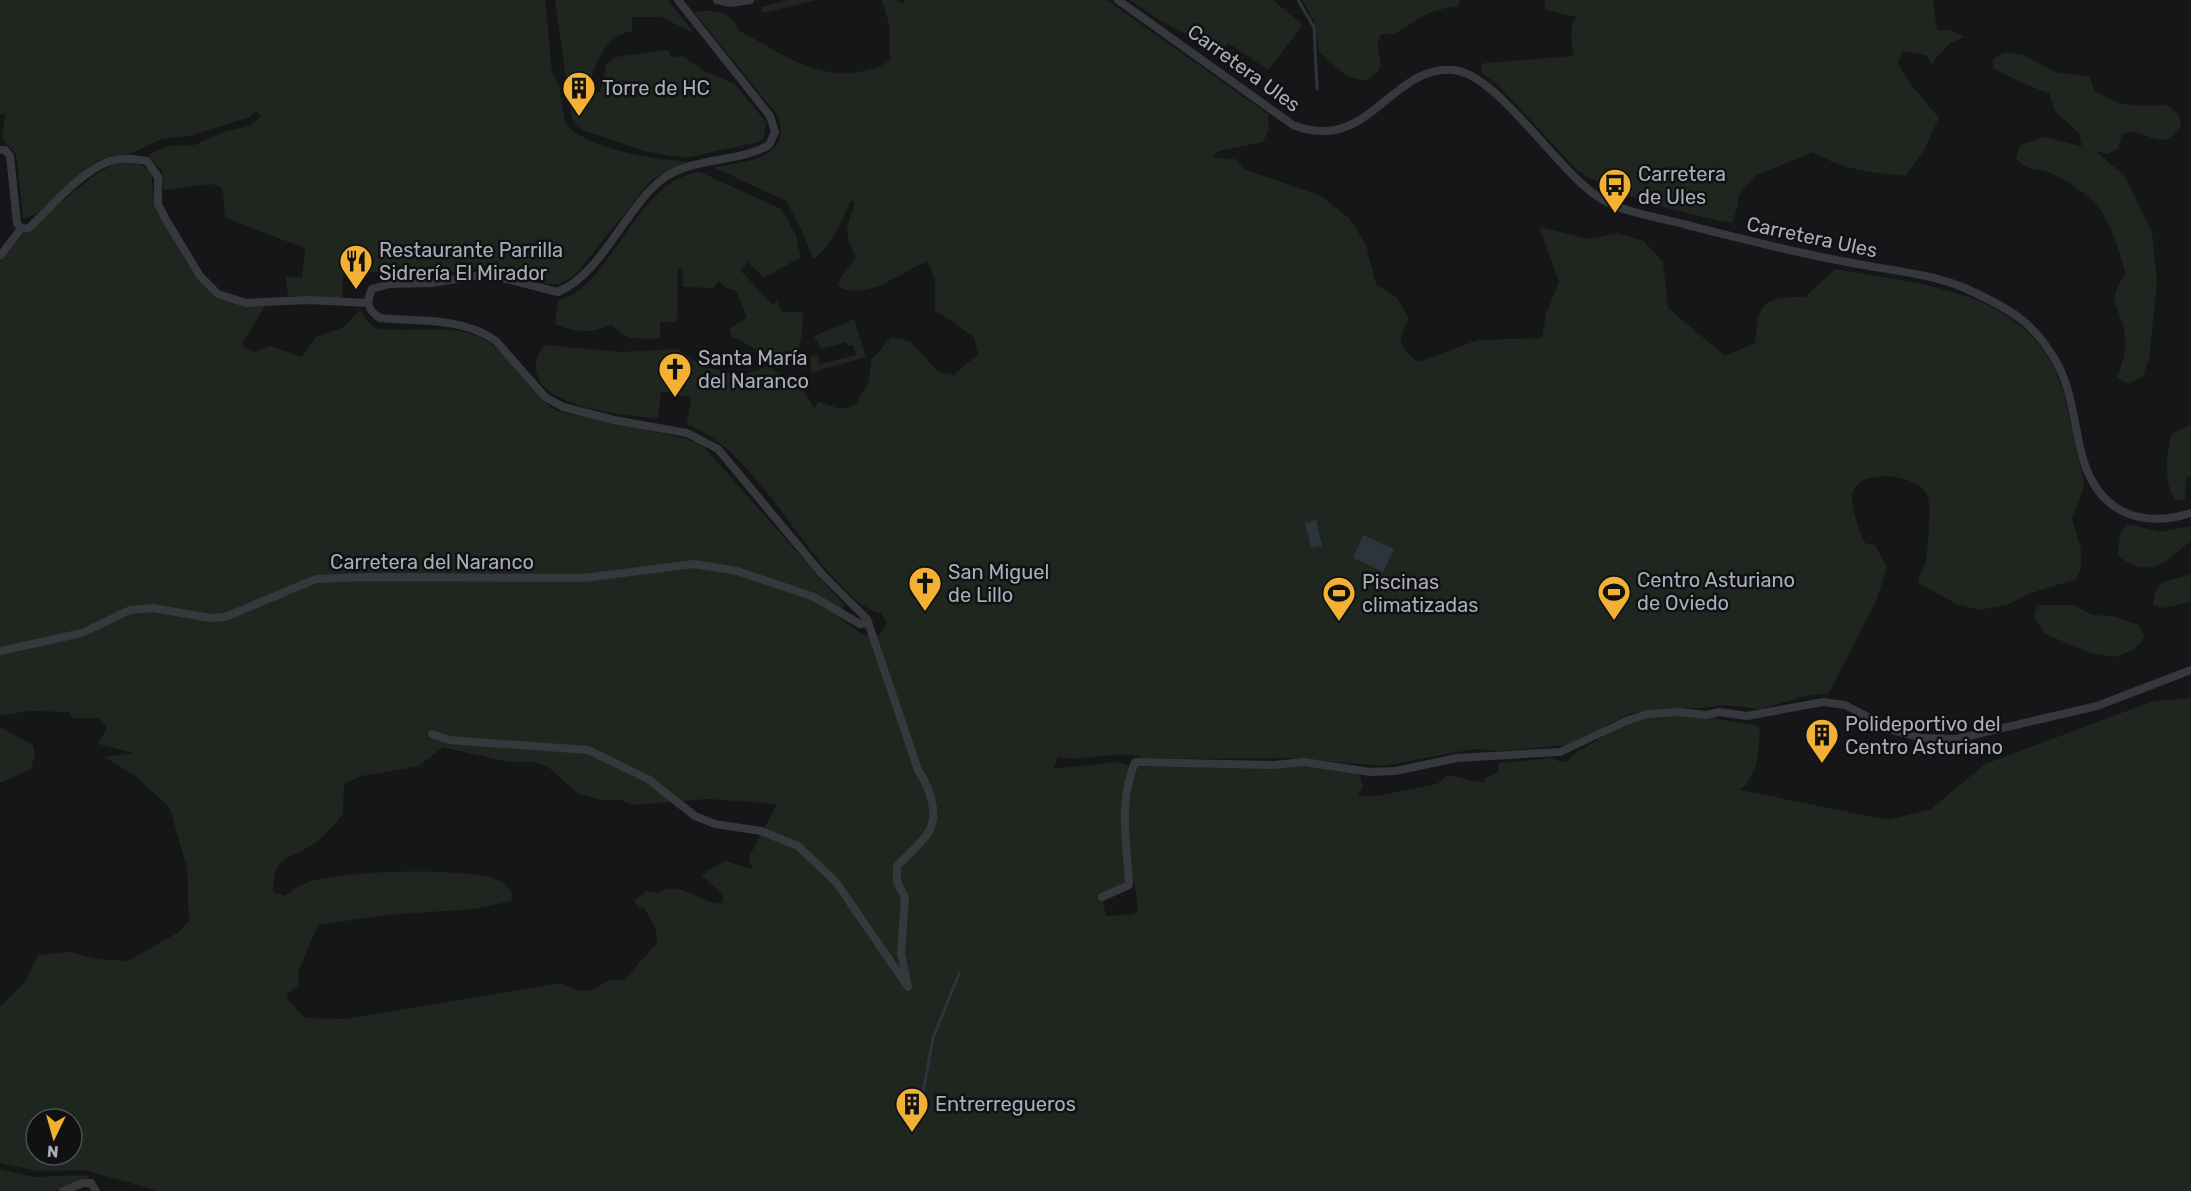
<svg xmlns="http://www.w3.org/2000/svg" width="2191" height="1191" viewBox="0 0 2191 1191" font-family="Rubik,sans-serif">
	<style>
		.green { fill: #1e261f; fill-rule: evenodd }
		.water { fill: #2c353c }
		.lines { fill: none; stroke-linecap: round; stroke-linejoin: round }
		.stream { stroke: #2c353c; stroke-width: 3 }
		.street { stroke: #37383d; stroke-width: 8 }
		.labels { text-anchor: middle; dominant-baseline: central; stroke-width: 5; stroke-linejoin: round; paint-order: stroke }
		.street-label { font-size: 20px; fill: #a8adb8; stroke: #111113 }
		.poi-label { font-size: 20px; fill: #a8adb8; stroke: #111113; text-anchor: start }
	</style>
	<rect width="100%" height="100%" fill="#161618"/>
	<path class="green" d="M0,0H545L552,72L559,86L565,123C587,150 654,159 687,162L652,179L579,270L571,278L559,284H548L492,265L456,272H371V262L344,260L342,300L288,296L286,277L302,278L305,248L225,218L223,192L220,186L210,184L163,190L162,171L148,155L167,146L194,145L224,132L250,126L261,117L256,111L250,117L189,136L161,139L132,153L98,160L36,214L23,219L17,160L15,153L2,139L5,113L0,115Z
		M555,0H668L694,33L661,17H632V31C604,36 593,67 588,92H600L607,63L615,57L668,50L671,57L683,56L702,70L735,84L766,122L764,138L758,142L686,158L647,152L583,130L575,123L571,114Z
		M789,0H816L762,13L761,7Z
		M882,0H896L904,4L903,0H1107L1268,114L1269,129L1263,142L1219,151L1212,158L1235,159L1244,169L1321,196L1350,219L1366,245L1376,284L1397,298L1409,318C1397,343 1397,345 1418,362L1478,340L1542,338L1546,314L1559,282L1539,227L1589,239L1617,233L1644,241L1663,262L1668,308L1725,356L1755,343C1757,334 1756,322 1759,315C1766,295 1788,297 1805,297L1835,269C1912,283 2017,288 2055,370C2070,403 2072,442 2083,476L2084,487L2072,518L2081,550V569L2076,579L2026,595L2010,604L1980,610L1956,604L1918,583C1919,574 1924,569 1926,561C1928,551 1931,505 1928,497C1920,473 1855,466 1852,496C1851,505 1855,514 1857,523C1860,531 1861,536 1866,544L1875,545L1887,567L1876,601L1829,693L1810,695L1760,709L1723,705L1703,708L1657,709L1629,714L1567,745L1501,751L1474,749L1383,766L1291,758L1145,759C1122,747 1086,763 1058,757L1053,769L1117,762L1137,767L1312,766L1359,772L1363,788L1357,796H1377L1437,784L1448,775L1484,783L1485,778L1498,772L1499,763L1552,758L1561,762L1569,761L1572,755C1588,746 1604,735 1620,727C1660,706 1710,719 1752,724L1760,728C1758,753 1759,774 1740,790L1888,820L1931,809L1985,764L2153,701L2191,698V1191H158L85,1170L36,1171L0,1163V1007L25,982L38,955L69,952L98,959L128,961L179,932L189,921L187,868L170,808L135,776L105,757L133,753L98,744L106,729V726L100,718H73L69,712L28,711L0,716V262L25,232L93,176L116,163H138L151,172L154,200L187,263L205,286L266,305L241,345L253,352L271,346L302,357L316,337L344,327L360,310L369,323L376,328C409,334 445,323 477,336C509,348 526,393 557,411L688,439L704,447L844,605L839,618L863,635H880L887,622L881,613C863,610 851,595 838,582C790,533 751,450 687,424L691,397L679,395V392H661L658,419C628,415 539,409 536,369C536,359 538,351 546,345L620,352L677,349L702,366L742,376L767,366L802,388L814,408L819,402L840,409L855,405L868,384L872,359L891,337L910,341L938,372L954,375L978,354L974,337L935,310V280L928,261C900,272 876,297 843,289L838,284C842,273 851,267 856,257C843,232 846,229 855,203L851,200C840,223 834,244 813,259L802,231L786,201L713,167C742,162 793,160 778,116L694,12C713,9 732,11 738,30C788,57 833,92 890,61L889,24ZM443,747L508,762H534L547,766L578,794L602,800H621L632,805L708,799L777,804L749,857L752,869L725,861L708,870L702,876L723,895V903C700,905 680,878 658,893L646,891L634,901L639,907L644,908L656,929L657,943L624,980C596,976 597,1004 561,983L345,1019L305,1018L287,999L288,994L299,985L298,972L318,925L385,915L475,909L511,901L513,892C509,889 504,882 499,880C463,867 346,870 309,882C300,885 292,891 285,896L273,892C274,851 290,861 316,842C326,835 335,823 343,814L344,784L362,776L419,766ZM1134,881L1138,909L1134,914L1106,916L1102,897ZM36,1119H72V1155H36Z
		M1130,0H1273L1303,25L1268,70L1228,43L1222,53L1161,21Z
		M1302,0H1461L1458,7C1428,8 1418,20 1395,34H1381C1369,57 1396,64 1365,81L1346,76L1319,52L1314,21Z
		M1545,0H1933L1937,30H1951L1964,37L1949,44L1931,64L1926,55L1903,51L1898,63L1908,81L1939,118L1924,150L1906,176C1872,173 1843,170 1813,152L1755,176L1738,196V206L1732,223C1679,212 1623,200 1577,170L1498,85L1482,73L1481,65L1485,63L1574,56C1571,42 1569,30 1576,17L1545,10Z
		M2004,52L2023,55L2055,72L2090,77L2094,90C2121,108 2135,106 2167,105L2179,114L2181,126C2159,157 2148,125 2122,134L2118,149L2107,154L2095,151L2124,175L2152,232L2157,281L2149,359L2143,376L2128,384L2117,377C2121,366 2126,353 2125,340C2125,309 2102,306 2126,274C2110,222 2105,200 2053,174C2038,167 2030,173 2016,159L2020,145L2043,137L2082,146L2079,133L2055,111L2049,93C2031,87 2009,77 1993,68V59Z
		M700,172L781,209L795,233L801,257L764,278L748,262L740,270L773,305L777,301L782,312H803C803,328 802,373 775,361C760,354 748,343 732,337L729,329L747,318L736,291L726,288L718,281L714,288L683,287V269H678L677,322H660V339L629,338L611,325C589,334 578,333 555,324L558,300C611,290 635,179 700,172Z
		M854,319L866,357L811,373V356L817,354L820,364L856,355L853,345L847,346L846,342L821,349L814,336Z
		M2191,424V475L2186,479L2185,499L2177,501C2163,488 2166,451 2172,434Z
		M2129,524L2160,532L2191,526V540C2169,561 2146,582 2118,555L2120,533Z
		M2191,574V602L2164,608L2153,605C2155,576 2170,582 2191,574Z
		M2037,605H2074L2092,615L2113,616L2139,625L2145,637L2134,650L2114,657L2091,653L2045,634L2034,617Z
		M0,727L33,745L35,753L31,769L0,783Z
		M0,1169L34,1177L84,1175L90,1177L54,1191H0Z"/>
	<path class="water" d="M1316,520L1322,546L1311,548L1305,523Z
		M1363,535L1394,549L1383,572L1353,558Z"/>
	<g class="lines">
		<path class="stream" d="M1298,0L1314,27L1317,89
			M923,1092L933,1038L959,974"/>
		<path class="street" d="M717,0L731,3L750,0
			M1118,0L1293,125C1369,155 1390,65 1453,70C1499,74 1558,174 1603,200C1626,213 1658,217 1683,224C1738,238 1792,252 1847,262C1885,270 1931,273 1967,289C2010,309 2035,322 2058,365C2074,396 2074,430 2084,462C2101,514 2142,528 2191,513
			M0,150H5L10,156L17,223L21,229
			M0,256L21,229L29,228C51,207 81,171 110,161C122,157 135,159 147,161L158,177V204L165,218L200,276L218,294L246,303L307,300L368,303
			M0,651L82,633L130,610L153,608L210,618L225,617L316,579L368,577L584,578L694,564L737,571L814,597L860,624L867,623
			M432,734L449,740L588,750L648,779L695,816L715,824L761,831L798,846L836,882L908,987L901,953L905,898L897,881V866C906,856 928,838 931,827C938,809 928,785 918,770L867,619L822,574L718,449L687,433L614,420L563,407L545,397L496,341C463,317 419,322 380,318C367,310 366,302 372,289L389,284L432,283L486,274L558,292C602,273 623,212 660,181C690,156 736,164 769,145L775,132L770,116L678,0
			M1102,897L1129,885C1127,840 1118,805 1135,762L1273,765L1304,762L1371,772L1395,771L1457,758L1560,752L1626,721L1647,714L1678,712L1707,715L1719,712L1747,716L1823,702L1845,705L1895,731L1922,738L1956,739L2097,706L2191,670
			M63,1191L83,1183H91L96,1191"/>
	</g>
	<defs>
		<symbol id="building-pin" viewBox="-11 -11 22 30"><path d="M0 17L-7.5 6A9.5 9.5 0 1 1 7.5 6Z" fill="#f2b134" stroke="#111113"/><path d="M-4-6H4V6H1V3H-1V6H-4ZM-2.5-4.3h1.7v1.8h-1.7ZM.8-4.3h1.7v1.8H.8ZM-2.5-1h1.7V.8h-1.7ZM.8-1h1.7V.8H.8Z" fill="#111"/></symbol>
		<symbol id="bus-pin" viewBox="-11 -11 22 30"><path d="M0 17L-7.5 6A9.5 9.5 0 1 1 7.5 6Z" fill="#f2b134" stroke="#111113"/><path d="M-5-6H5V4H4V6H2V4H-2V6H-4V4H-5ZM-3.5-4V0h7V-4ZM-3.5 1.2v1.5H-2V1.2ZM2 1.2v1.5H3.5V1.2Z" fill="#111"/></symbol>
		<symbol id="restaurant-pin" viewBox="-11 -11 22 30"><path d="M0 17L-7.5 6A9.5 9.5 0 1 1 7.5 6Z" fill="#f2b134" stroke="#111113"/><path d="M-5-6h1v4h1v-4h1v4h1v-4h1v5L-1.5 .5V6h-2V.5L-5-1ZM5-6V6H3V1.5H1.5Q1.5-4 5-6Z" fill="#111"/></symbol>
		<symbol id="church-pin" viewBox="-11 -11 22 30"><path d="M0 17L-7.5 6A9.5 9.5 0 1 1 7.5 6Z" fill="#f2b134" stroke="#111113"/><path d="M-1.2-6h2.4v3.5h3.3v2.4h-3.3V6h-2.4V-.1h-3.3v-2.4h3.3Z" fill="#111"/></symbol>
		<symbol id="stadium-pin" viewBox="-11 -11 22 30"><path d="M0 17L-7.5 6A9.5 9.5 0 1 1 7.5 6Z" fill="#f2b134" stroke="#111113"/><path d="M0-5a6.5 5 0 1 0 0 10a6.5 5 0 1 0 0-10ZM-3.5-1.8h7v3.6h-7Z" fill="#111"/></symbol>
	</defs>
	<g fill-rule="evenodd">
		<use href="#building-pin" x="560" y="69" width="38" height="52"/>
		<use href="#bus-pin" x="1596" y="166" width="38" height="52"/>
		<use href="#restaurant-pin" x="337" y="242" width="38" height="52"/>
		<use href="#church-pin" x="656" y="350" width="38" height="52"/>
		<use href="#church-pin" x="906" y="564" width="38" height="52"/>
		<use href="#stadium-pin" x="1595" y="573" width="38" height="52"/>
		<use href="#stadium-pin" x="1320" y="574" width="38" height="52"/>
		<use href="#building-pin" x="1803" y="716" width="38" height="52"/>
		<use href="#building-pin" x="893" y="1085" width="38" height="52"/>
	</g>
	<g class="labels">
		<g class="street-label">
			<text transform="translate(1244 68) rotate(36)">Carretera Ules</text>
			<text transform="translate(1812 237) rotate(12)">Carretera Ules</text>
			<text x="432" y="562">Carretera del Naranco</text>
		</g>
		<g class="poi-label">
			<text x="602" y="88">Torre de HC</text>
			<text x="1638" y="174">Carretera<tspan x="1638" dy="23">de Ules</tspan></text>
			<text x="379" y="250">Restaurante Parrilla<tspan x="379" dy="23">Sidrería El Mirador</tspan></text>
			<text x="698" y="358">Santa María<tspan x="698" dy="23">del Naranco</tspan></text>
			<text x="948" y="572">San Miguel<tspan x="948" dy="23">de Lillo</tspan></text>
			<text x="1637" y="580">Centro Asturiano<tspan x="1637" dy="23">de Oviedo</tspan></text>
			<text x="1362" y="582">Piscinas<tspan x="1362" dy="23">climatizadas</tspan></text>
			<text x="1845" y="724">Polideportivo del<tspan x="1845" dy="23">Centro Asturiano</tspan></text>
			<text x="935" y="1104">Entrerregueros</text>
		</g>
	</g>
	<g transform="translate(54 1137) rotate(185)"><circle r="28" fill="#111113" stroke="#4d4f55" stroke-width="1.5"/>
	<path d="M0-4.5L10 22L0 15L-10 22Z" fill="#f2b134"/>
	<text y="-9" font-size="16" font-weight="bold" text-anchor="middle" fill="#a8adb8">N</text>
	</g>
</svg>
